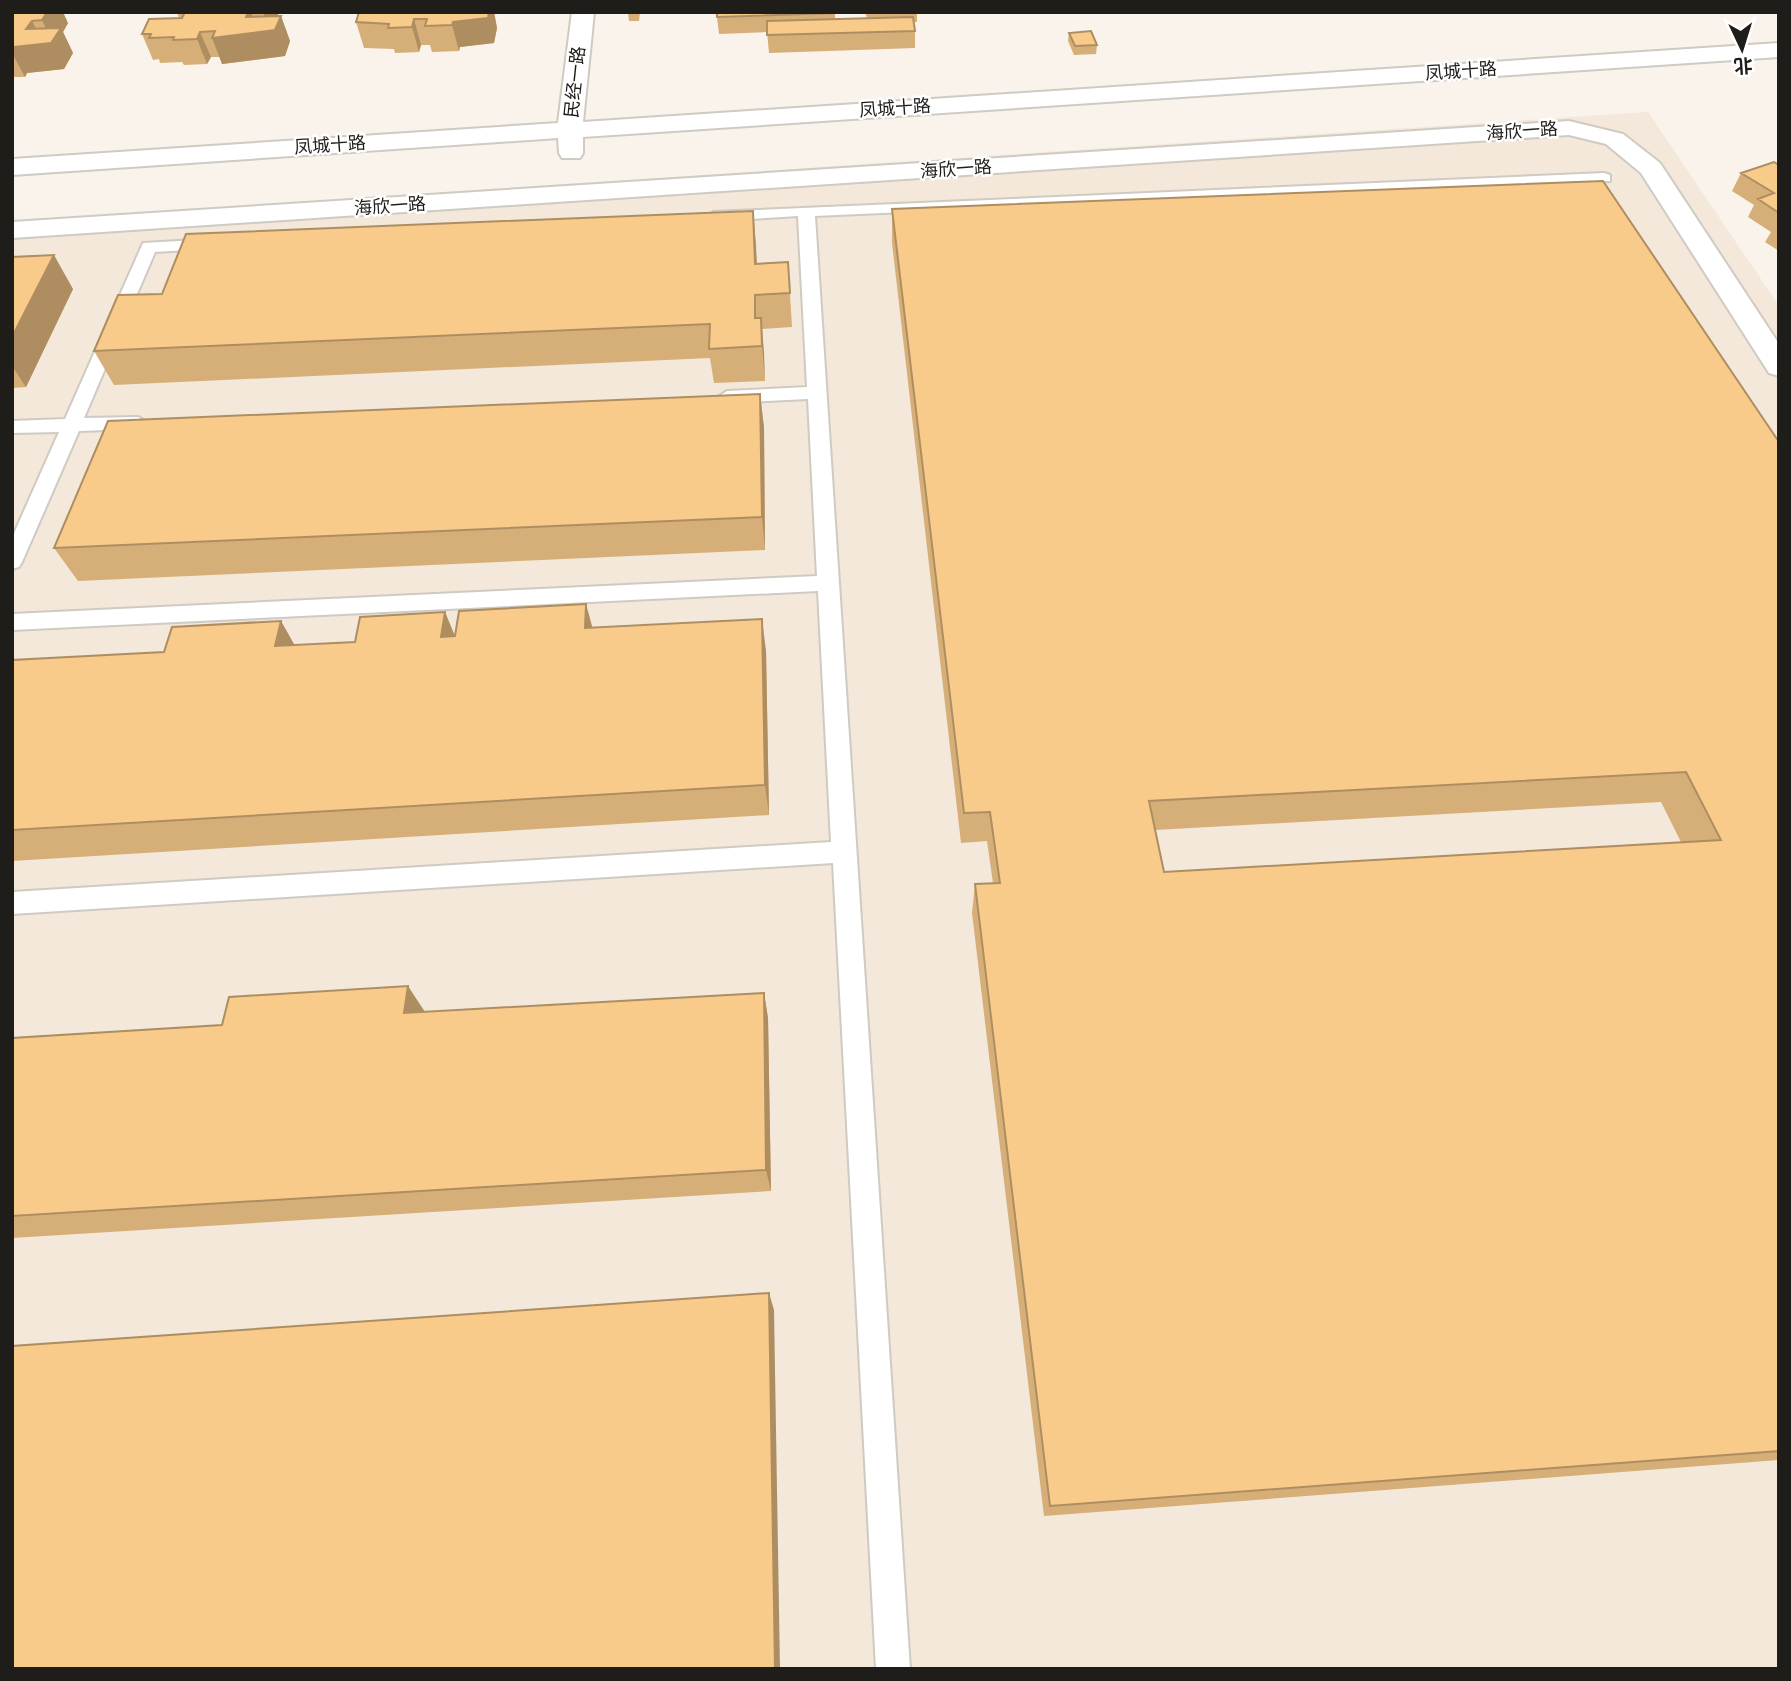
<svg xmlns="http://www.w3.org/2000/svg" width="1791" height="1681" viewBox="0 0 1791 1681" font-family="Montserrat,'Noto Sans SC',sans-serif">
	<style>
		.built { fill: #f3e8da }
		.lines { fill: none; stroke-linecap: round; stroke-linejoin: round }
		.lane-casing { stroke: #cfcac2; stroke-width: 4 }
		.street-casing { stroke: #cfcac2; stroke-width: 4 }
		.secondary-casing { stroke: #cfcac2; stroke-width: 4 }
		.lane { fill: #fff; fill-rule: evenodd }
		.street { fill: #fff; fill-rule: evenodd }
		.secondary { fill: #fff; fill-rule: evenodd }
		.wall { fill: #d6af78; fill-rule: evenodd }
		.shaded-wall { fill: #ae8e61 }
		.building { fill: #f9cb8b; stroke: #ae8e61; stroke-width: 2; fill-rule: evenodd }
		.labels { text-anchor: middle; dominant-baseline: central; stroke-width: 5; stroke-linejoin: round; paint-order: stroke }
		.far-street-label { font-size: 18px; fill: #1f1d1a; stroke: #fff }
	</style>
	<rect width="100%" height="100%" fill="#f9f3eb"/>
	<path class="built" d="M1648,112L1779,306V1669H12V221Z"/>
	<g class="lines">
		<defs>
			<path id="lane" d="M1604,173L1610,175V181L815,216L910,1669H876L833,863L12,914V892L831,842L818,591L12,630V614L817,576L808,399L727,403L718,397L727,391L807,387L798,216L719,221L713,220V212Z
				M215,239L223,244L221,248L155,252L84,418L138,417L148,423L138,429L79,431L22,562L19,567L12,569V538L59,432L12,433V421L65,419L143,243Z"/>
			<path id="street" d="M1569,121L1623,134L1660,163L1779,344V376L1769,373L1641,173L1606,144L1569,135L12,238V222Z"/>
			<path id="secondary" d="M572,12H594L583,122L1779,43V57L583,137V153L580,158H562L559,153L558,138L12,175V159L558,123Z"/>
		</defs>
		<use href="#lane" class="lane-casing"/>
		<use href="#street" class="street-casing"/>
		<use href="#secondary" class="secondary-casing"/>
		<use href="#lane" class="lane"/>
		<use href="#street" class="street"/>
		<use href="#secondary" class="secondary"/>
	</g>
	<path class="wall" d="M12,12L68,23L63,32L73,53L64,69L27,73L25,77H12Z
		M177,12H279L278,16H281L290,41L285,56L222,64L220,57H211L207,64L184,65L182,62L160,63L159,59L153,60L142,34L179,18Z
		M494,12L497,28L494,43L460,47L459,51L432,52L430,45H421L419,52L395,53L394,49L364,48L356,22Z
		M628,12H640L639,21H629Z
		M835,12V19L867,18L865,12H917V22H914L915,31V48L769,53L767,32L719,34L717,17Z
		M1069,33L1097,45L1096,54L1074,55L1068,41Z
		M1779,165V251L1765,242L1771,232L1748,217L1754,205L1732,191L1741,173Z
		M892,209L1779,442V1460L1044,1516L972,913L975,884L993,883L987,841L961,843L892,243ZM1661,802L1681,842L1164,872L1155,830Z
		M753,211L757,264L788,262L792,327L762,329L765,381L714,383L710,358L114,385L94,351L162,294Z
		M12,257L73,289L26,387L12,388Z
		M760,394L764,428L765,550L78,581L54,548Z
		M445,612L455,636L592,628L766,651L769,815L12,861V660L164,652L281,621L294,645L355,642Z
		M764,993L768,1018L771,1191L12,1238V1038L425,1012Z"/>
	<path class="shaded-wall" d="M47,12H63L68,23L63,32L73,53L64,69L27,73L25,77L12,53V49L32,21L44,44L52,42L42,20Z
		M248,12H251L259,32L270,31L263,12H279L272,31L281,16L290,41L285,56L222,64L212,38L246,17Z
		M489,12H494L497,28L494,43L460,47L459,51L452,25L453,22Z
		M414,19L421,45L419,52L412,27Z
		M200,32L211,57L207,64L197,39Z
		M753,211L756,245L758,298L755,264Z
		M54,255L73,289L26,387L12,366V337Z
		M761,318L764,352L765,381L762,346Z
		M760,394L764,428L765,550L762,517Z
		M586,604L595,637L585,628Z
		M445,612L458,644L441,637Z
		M762,619L766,651L769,815L765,785Z
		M281,621L299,653L275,646Z
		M408,986L425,1012L404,1013Z
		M764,993L768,1018L771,1191L766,1170Z
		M769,1293L774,1310L780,1669H775Z"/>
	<path class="building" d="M12,12H47L42,20L32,21L26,29L61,28L51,43L14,47L12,49Z
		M185,12H248L246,17L281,16L275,30L212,38L215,31L200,32L197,39L173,40L174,37L149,38L151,34H142L149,19L182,18Z
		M359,12H489L488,18L453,22L452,25L425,26L427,19H414L412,27L388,28L389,24L356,22Z
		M717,12H835V13L717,17Z
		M913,17L915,31L767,35V21Z
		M1091,31L1097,45L1075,46L1069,33Z
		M1774,162L1779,165V213L1758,199L1774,193L1741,173Z
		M1603,181L1779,442V1451L1050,1506L975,884L1000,883L990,812L964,813L892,209ZM1686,772L1721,840L1164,872L1149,801Z
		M753,211L755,264L788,262L790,293L755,295V318H761L762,346L709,349L710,324L94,351L118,295L162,294L186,234Z
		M54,255L12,337V257Z
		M760,394L762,517L54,548L108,421Z
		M586,604L585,628L762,619L765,785L12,830V660L164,652L172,627L281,621L275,646L355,642L360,617L445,612L441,637L455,636L459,611Z
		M408,986L404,1013L764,993L766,1170L12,1216V1038L222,1025L229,997Z
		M769,1293L775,1669H12V1346Z"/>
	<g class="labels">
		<g class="far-street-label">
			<text transform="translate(1461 71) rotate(-4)">凤城十路</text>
			<text transform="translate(575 82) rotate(-84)">民经一路</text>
			<text transform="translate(895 108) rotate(-4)">凤城十路</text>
			<text transform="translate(1522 131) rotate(-4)">海欣一路</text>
			<text transform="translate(330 145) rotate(-4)">凤城十路</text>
			<text transform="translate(956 169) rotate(-4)">海欣一路</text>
			<text transform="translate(390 206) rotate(-4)">海欣一路</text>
		</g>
	</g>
	<rect width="1791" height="1681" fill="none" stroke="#1f1d1a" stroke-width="28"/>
	<g transform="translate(1742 49) rotate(176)" stroke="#ffffff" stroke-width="5" paint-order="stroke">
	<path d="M0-5L12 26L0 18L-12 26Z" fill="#1f1d1a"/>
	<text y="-10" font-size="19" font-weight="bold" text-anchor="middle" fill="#1f1d1a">北</text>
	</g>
</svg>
